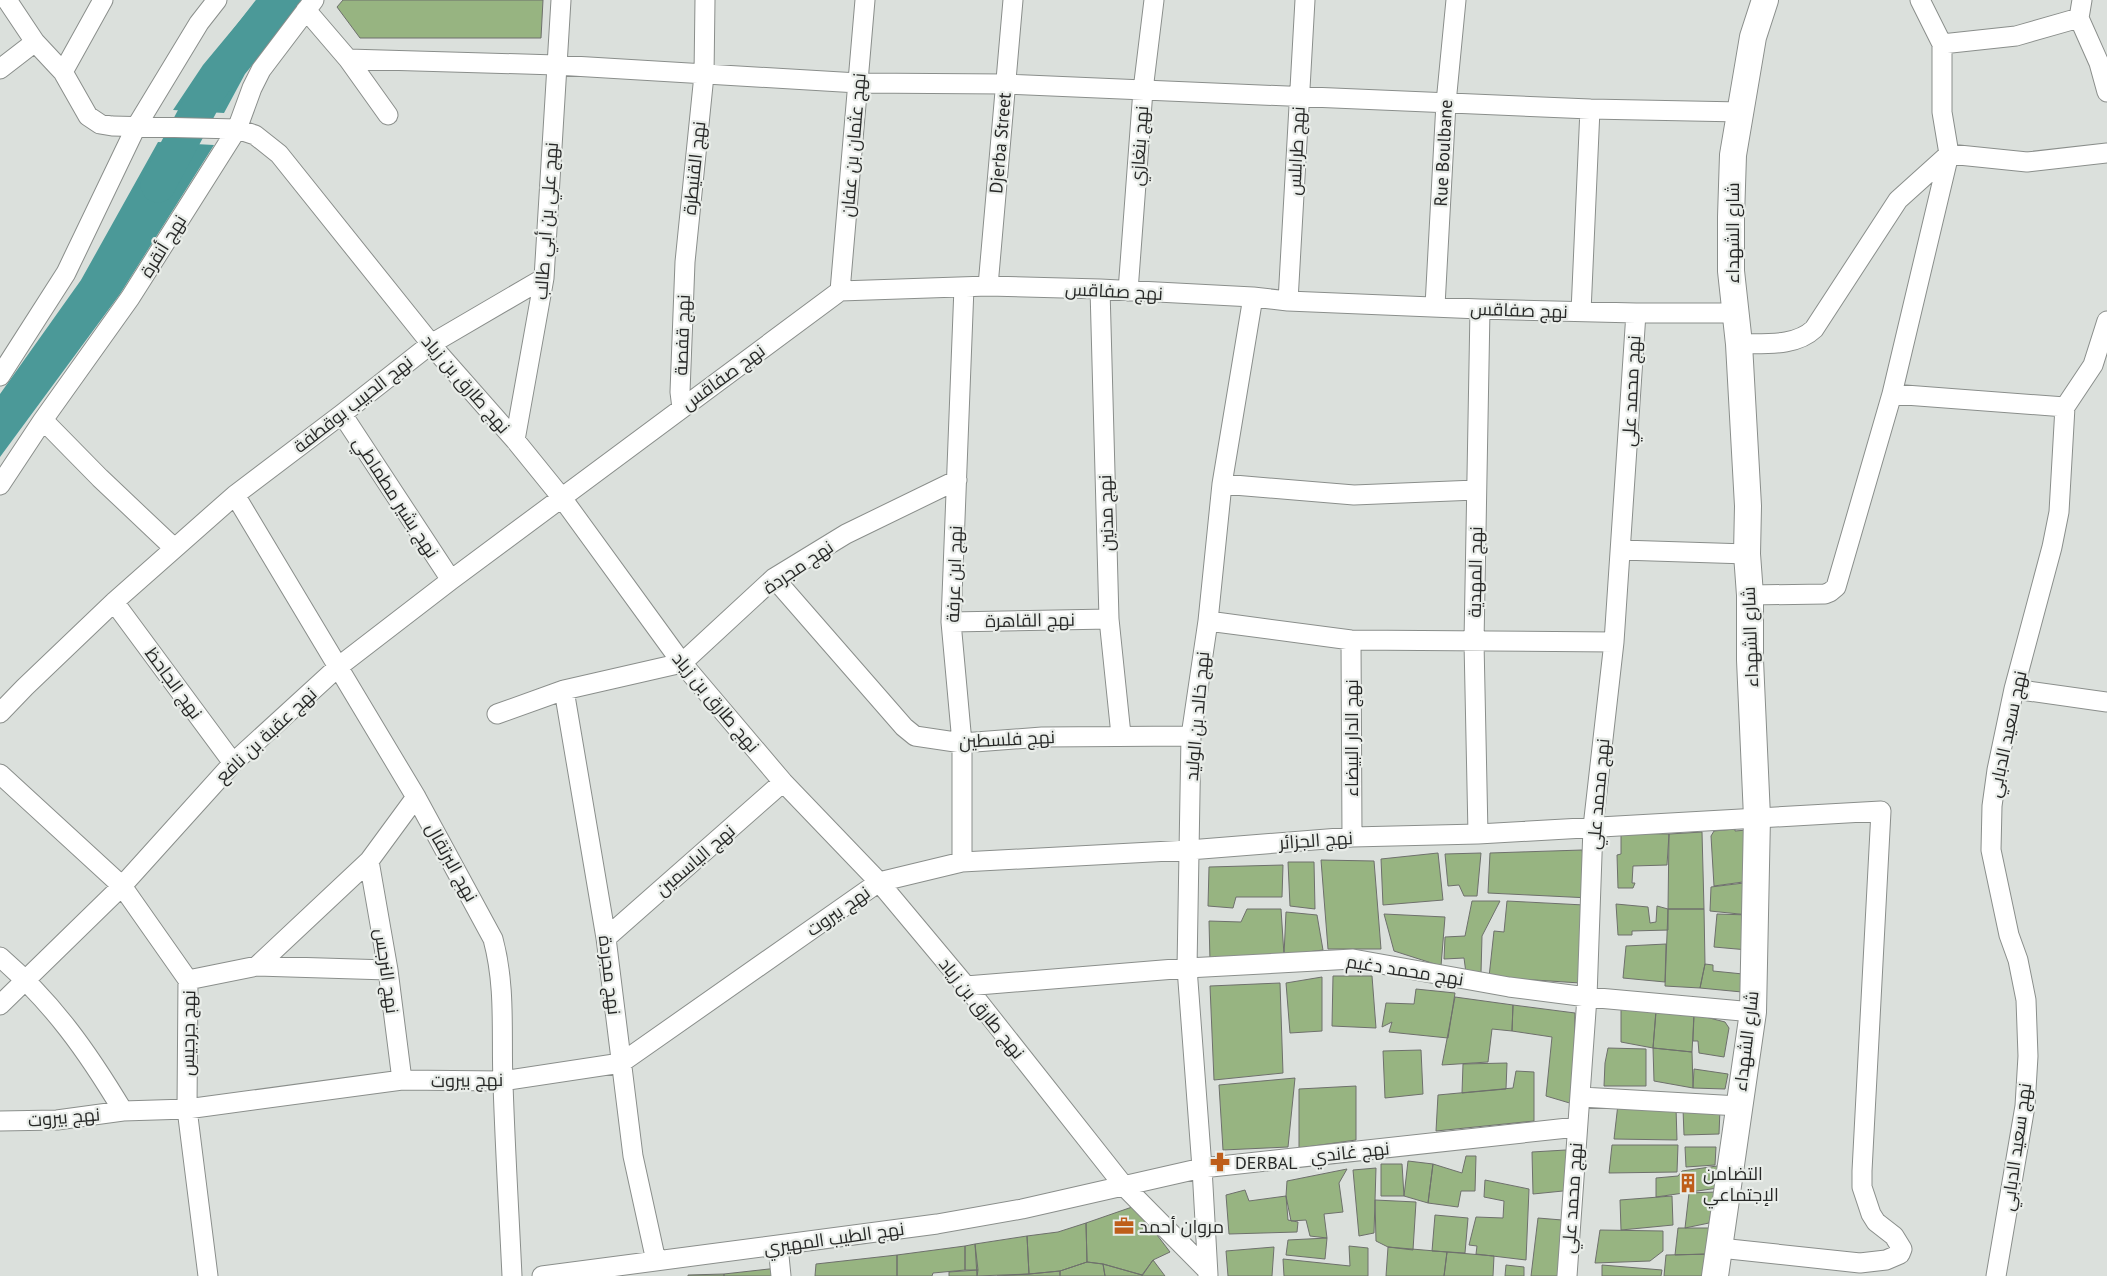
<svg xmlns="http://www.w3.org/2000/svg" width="2107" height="1276" viewBox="0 0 2107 1276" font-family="'PT Sans',Cairo,sans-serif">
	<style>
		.water { fill: #4b9998 }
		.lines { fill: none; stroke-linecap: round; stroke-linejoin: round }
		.river { stroke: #4b9998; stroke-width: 35 }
		.building { fill: #97b481; stroke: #6e706c }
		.street-casing { stroke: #8a8e8b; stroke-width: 21 }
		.secondary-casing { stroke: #8a8e8b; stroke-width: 28 }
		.street { stroke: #fff; stroke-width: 19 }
		.secondary { stroke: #fff; stroke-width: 26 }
		.labels { text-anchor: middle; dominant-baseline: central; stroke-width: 4.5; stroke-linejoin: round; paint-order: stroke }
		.street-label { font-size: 18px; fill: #272827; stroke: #e9ede9 }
		.poi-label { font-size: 18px; fill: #272827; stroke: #e9ede9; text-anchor: start }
	</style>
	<rect width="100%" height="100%" fill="#dbe0dc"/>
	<path class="water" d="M257,0H305L245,74L224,113L173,110L203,65Z
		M158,142L214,145L120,294L0,457V394L81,280Z"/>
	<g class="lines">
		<path class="river" d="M158,185L209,89L278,0"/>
	</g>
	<path class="building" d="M343,0H543L541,38H360L337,7Z
		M1735,829V831L1747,830L1750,881L1714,886L1711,836L1714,831Z
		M1702,832L1704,909H1668L1669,834Z
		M1621,833L1669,834L1667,865L1633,866L1632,883H1635L1633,888H1618L1617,855L1621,854Z
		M1582,850L1590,898L1488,893L1490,853Z
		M1438,853L1443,900L1383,905L1381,859Z
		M1481,853L1477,896H1464L1459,885L1448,886L1445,854Z
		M1321,860L1374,861L1381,949H1328Z
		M1288,862H1314L1315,909L1290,906Z
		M1283,865L1282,897H1236L1233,908L1208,906L1209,867Z
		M1752,882L1749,915L1710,911L1711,887Z
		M1472,901H1500L1482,936L1481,973H1466L1464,958L1444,959L1445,937L1465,936Z
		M1507,901L1584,905L1580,983L1489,977L1494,931L1504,932Z
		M1616,904L1648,907L1650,923L1656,922L1657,906L1668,909V930L1632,931V935H1618Z
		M1247,909H1281L1284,955L1210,961L1209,921L1241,922Z
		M1668,909H1704L1705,964L1700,988L1665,986Z
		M1286,912L1317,915L1323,950L1284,955Z
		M1384,914L1445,917L1441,966L1394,951Z
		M1717,914L1749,915L1748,950L1714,947Z
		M1666,944L1665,982L1623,978L1626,946Z
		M1705,964L1713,965V971L1743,974L1742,992L1700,988Z
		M1333,976H1372L1376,1028L1332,1026Z
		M1322,977V1031L1290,1033L1286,983Z
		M1280,983L1283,1073L1214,1080L1210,986Z
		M1416,989L1455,993L1448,1038L1389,1032L1392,1022L1382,1027L1386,1003L1414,1004Z
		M1455,997L1513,1005L1512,1031L1492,1029L1488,1062L1442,1065Z
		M1513,1005L1575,1013L1573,1104L1546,1096L1552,1037L1512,1031Z
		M1621,1008L1656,1012L1653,1048L1621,1042Z
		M1656,1010L1694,1014L1692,1052L1653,1048Z
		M1694,1014L1725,1022L1729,1028L1724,1057L1699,1053L1698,1041H1693Z
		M1608,1048L1646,1049V1086H1604L1605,1063Z
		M1653,1048L1692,1052L1693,1088L1654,1081Z
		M1421,1050L1423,1094L1385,1098L1383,1051Z
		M1507,1063L1506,1089L1462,1093L1463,1064Z
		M1694,1069L1728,1074L1725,1089L1693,1088Z
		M1516,1071L1534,1072V1121L1436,1131L1438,1095L1513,1088Z
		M1295,1078L1288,1147L1223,1150L1219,1085Z
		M1356,1086V1140L1299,1148V1089Z
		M1618,1104L1676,1108L1677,1140L1614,1139Z
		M1683,1109H1720L1719,1134L1684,1135Z
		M1612,1145H1678L1677,1172L1609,1173Z
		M1685,1147H1716L1715,1165L1686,1167Z
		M1566,1150L1573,1190L1533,1194L1532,1152Z
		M1466,1156H1476L1475,1191H1461L1458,1207L1428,1203L1433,1164L1462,1173Z
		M1408,1161L1433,1164L1428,1203L1404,1196Z
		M1381,1164H1402L1404,1196H1381Z
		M1724,1165L1718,1188L1656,1197V1178L1678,1176L1682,1171Z
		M1376,1168L1374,1233L1359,1236L1353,1170Z
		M1347,1169L1339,1183L1343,1212L1324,1214L1327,1238L1310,1236L1306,1220L1291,1221L1286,1196L1287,1181Z
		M1485,1180L1529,1189L1526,1260L1476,1254L1477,1246L1469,1245L1476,1217L1503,1218L1504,1201L1484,1197Z
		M1245,1190L1249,1201L1286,1196L1288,1220L1298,1222L1297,1232L1229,1234L1226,1195Z
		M1715,1192L1709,1223L1685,1228L1689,1193Z
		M1672,1196L1673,1225L1621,1230L1620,1200Z
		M1375,1200L1416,1202L1413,1250L1388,1247L1376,1241Z
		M1135,1206L1170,1252L1153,1260L1142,1275L1103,1264L1087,1262L1086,1223Z
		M1435,1215L1468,1218L1465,1253L1432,1251Z
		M1538,1218L1562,1220L1561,1276H1531Z
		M1086,1223L1087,1262L1060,1271L1029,1274L1027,1236L1058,1232Z
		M1678,1228H1716L1709,1254L1675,1255Z
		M1600,1230L1663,1231V1251L1650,1261L1595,1263Z
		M1027,1236L1029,1274L977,1276L975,1244Z
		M1327,1238L1325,1259L1286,1255L1288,1240Z
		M975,1244L978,1270H965V1246Z
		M965,1246V1270L933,1273L932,1276H897V1255Z
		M1349,1246L1368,1248V1276H1284L1283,1259L1350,1266Z
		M1274,1247L1272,1276H1228L1226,1251Z
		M1388,1247L1447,1252L1444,1276H1386Z
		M1447,1252L1494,1256L1493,1276H1444Z
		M1709,1254L1707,1276H1664L1666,1255Z
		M897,1255V1276H815L816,1264Z
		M1153,1260L1165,1276H1142Z
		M1087,1262L1103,1264L1105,1276H1060V1271Z
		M1103,1264L1142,1275V1276H1105Z
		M1506,1265L1524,1267V1276H1505Z
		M1602,1265L1662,1270L1661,1276H1602Z
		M778,1268V1276H724V1274Z
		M978,1270L977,1276H949V1272Z
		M1060,1271V1276H997L1029,1274Z
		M724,1274V1276H688V1275Z"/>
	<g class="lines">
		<defs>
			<path id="street" d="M7,0L35,42L63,72L88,116L100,124L112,126L237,129L255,135L279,154L440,355L515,440L562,498L682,663L783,782L879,882L966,986L1124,1186L1207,1270
				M2082,0L2079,18L2099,63L2107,92
				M306,10L348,59L388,115
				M1942,44L2016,36L2079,18
				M348,59L556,65L858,83L1005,84L1590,109L1741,112
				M0,69L35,42
				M63,72L103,0
				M988,286L1013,0
				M1100,289L1109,619L1121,735
				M840,291L865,0
				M1128,291L1143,90L1154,0
				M1288,301L1305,0
				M1435,306L1446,103L1456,0
				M1581,312L1590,109
				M1739,344C1764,343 1795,347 1814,329L1898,200L1949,154L2027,162L2107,153
				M0,376L66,273L136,127L199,23L217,0
				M1892,394L2065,407
				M682,408L680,392L685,262L704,75L705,0
				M342,414L451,580
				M43,420L100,478L174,548
				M515,440L544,278L561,0
				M1222,484L1354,495L1476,490
				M0,485L43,420L130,298L237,129L252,88L261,70L314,0
				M235,495L416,797L493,939C506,987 501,1034 503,1083C505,1147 509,1212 512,1276
				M1621,550L1747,554
				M774,578L904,727L915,736L962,743L1042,737L1191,736
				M1750,595L1825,594L1830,592L1836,587L1892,394L1949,154L1942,112V44L1920,0
				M114,602L233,763
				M1208,621L1351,640L1614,642
				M951,622L1109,619
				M1351,640L1352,837
				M2014,689L2107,702
				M0,713L25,687L114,602L235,495L342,414L431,344L544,278
				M497,714L564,690
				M0,774L122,886L188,980L187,1109L208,1276
				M1478,834L1474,642L1480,309
				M369,861L388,970L402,1080
				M962,862V743L951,622L964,287
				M606,938L783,782
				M0,957C53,1003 87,1051 123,1111
				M257,966L369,861L416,797
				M188,980L257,966L388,970
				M966,986L1187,968L1353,959L1509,987L1587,997L1753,1012
				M0,1005L122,886L233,763L338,667L451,580L840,291L988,286L1100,289L1253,297L1288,301L1480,309L1636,313H1735
				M1581,1097L1739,1106
				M0,1121L57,1120L123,1111L187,1109L402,1080L502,1081L621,1063L879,882L962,862L1189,850L1352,837L1478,834L1881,811L1862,1171V1187L1871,1214L1876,1222L1894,1236L1902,1249L1900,1254L1886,1260L1860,1263L1720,1248
				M778,1246L781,1276
				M656,1261L633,1156L606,938L564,690L682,663L774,578L846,534L957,480
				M1208,1275L1202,1168L1187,968L1191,736L1208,621L1222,484L1253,297
				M542,1276L937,1224L1022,1209L1202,1168L1577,1127
				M1567,1276L1587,997L1593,827L1614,642L1636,313
				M1996,1276L2025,1106L2028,1056L2026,1000L2018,960L2009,935L1991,850L1992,806L1997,770L2014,689L2052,547L2059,512L2065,407L2093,365L2107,321"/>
			<path id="secondary" d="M1715,1276L1753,1012L1757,817L1750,660V595L1747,554L1748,506L1739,344L1731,271V217L1733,155L1753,37L1765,0"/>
		</defs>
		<use href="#street" class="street-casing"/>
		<use href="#secondary" class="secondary-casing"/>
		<use href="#street" class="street"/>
		<use href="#secondary" class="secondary"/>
	</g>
	<defs>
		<symbol id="pharmacy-bare" viewBox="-9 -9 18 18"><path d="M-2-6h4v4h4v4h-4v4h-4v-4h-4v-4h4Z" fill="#be5e1a" stroke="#e9ede9" stroke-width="2.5" paint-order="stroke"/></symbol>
		<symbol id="building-bare" viewBox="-9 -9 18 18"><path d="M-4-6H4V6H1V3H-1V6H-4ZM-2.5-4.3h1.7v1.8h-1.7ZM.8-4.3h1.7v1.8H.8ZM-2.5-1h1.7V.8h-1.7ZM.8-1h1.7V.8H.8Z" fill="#be5e1a" stroke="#e9ede9" stroke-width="2.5" paint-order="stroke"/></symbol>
		<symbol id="office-bare" viewBox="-9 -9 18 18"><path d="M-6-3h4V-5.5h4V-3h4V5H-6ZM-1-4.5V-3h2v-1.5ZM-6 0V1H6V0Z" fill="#be5e1a" stroke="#e9ede9" stroke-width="2.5" paint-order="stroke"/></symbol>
	</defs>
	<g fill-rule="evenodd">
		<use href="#pharmacy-bare" x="1206" y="1148" width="28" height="28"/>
		<use href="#building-bare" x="1674" y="1169" width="28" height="28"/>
		<use href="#office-bare" x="1110" y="1212" width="28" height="28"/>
	</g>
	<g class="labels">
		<g class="street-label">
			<text transform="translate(1000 143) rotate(-85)">Djerba Street</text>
			<text transform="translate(853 145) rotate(-85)">نهج عثمان بن عفان</text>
			<text transform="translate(1139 146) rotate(-86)">نهج بنغازي</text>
			<text transform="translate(1296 151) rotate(-87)">نهج طرابلس</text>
			<text transform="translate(1443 153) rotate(-87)">Rue Boulbane</text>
			<text transform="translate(694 168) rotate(-84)">نهج القنيطرة</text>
			<text transform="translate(546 221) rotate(-86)">نهج علي بن أبي طالب</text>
			<text transform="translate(1732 233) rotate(-90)">شارع الشهداء</text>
			<text transform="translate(163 246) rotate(-58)">نهج أنقرة</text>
			<text transform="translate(1114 291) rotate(3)">نهج صفاقس</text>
			<text transform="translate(1519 310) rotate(2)">نهج صفاقس</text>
			<text transform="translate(682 335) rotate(-88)">نهج قفصة</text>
			<text transform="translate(723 377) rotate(-36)">نهج صفاقس</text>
			<text transform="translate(466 384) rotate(49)">نهج طارق بن زياد</text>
			<text transform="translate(1631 391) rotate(-87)">نهج محمد علي</text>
			<text transform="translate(353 404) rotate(-38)">نهج الحبيب بوقطفة</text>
			<text transform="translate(396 497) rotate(57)">نهج بشير مطماطي</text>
			<text transform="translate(1106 513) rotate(-92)">نهج مدنين</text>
			<text transform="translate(798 567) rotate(-34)">نهج مجردة</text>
			<text transform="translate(1475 572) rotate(-89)">نهج المهدية</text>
			<text transform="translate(954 574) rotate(-88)">نهج ابن عرفة</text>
			<text transform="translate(1030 620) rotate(-1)">نهج القاهرة</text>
			<text transform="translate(1750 637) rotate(-92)">شارع الشهداء</text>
			<text transform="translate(174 683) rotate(54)">نهج الجاحظ</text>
			<text transform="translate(716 702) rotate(50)">نهج طارق بن زياد</text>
			<text transform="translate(1197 716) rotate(-85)">نهج خالد بن الوليد</text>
			<text transform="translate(2007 734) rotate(-78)">نهج سعيد الدبابي</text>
			<text transform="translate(266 735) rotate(-43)">نهج عقبة بن نافع</text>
			<text transform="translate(1351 738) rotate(-90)">نهج الدار البيضاء</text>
			<text transform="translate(1007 739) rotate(-3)">نهج فلسطين</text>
			<text transform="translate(1598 794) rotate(-85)">نهج محمد علي</text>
			<text transform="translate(1316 840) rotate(-4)">نهج الجزائر</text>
			<text transform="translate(695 860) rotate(-41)">نهج الياسمين</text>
			<text transform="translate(452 862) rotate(61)">نهج البرتقال</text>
			<text transform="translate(838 911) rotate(-35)">نهج بيروت</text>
			<text transform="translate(1405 970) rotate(9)">نهج محمد دغيم</text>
			<text transform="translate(387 971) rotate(82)">نهج النرجس</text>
			<text transform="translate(610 975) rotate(83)">نهج مجردة</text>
			<text transform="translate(982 1008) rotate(51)">نهج طارق بن زياد</text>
			<text transform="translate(188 1033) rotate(-89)">نهج جرجيس</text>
			<text transform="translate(1746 1041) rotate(-83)">شارع الشهداء</text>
			<text transform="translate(467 1080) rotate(-1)">نهج بيروت</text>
			<text transform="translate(64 1117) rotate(-5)">نهج بيروت</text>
			<text transform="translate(2016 1147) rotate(-82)">نهج سعيد الدبابي</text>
			<text transform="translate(1350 1152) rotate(-6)">نهج غاندي</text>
			<text transform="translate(1572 1198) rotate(-86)">نهج محمد علي</text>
			<text transform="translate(834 1238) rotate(-8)">نهج الطيب المهيري</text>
		</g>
		<g class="poi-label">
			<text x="1235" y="1162">DERBAL</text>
			<text x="1703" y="1173">التضامن<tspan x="1703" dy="21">الإجتماعي</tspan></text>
			<text x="1139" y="1226">مروان أحمد</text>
		</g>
	</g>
</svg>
